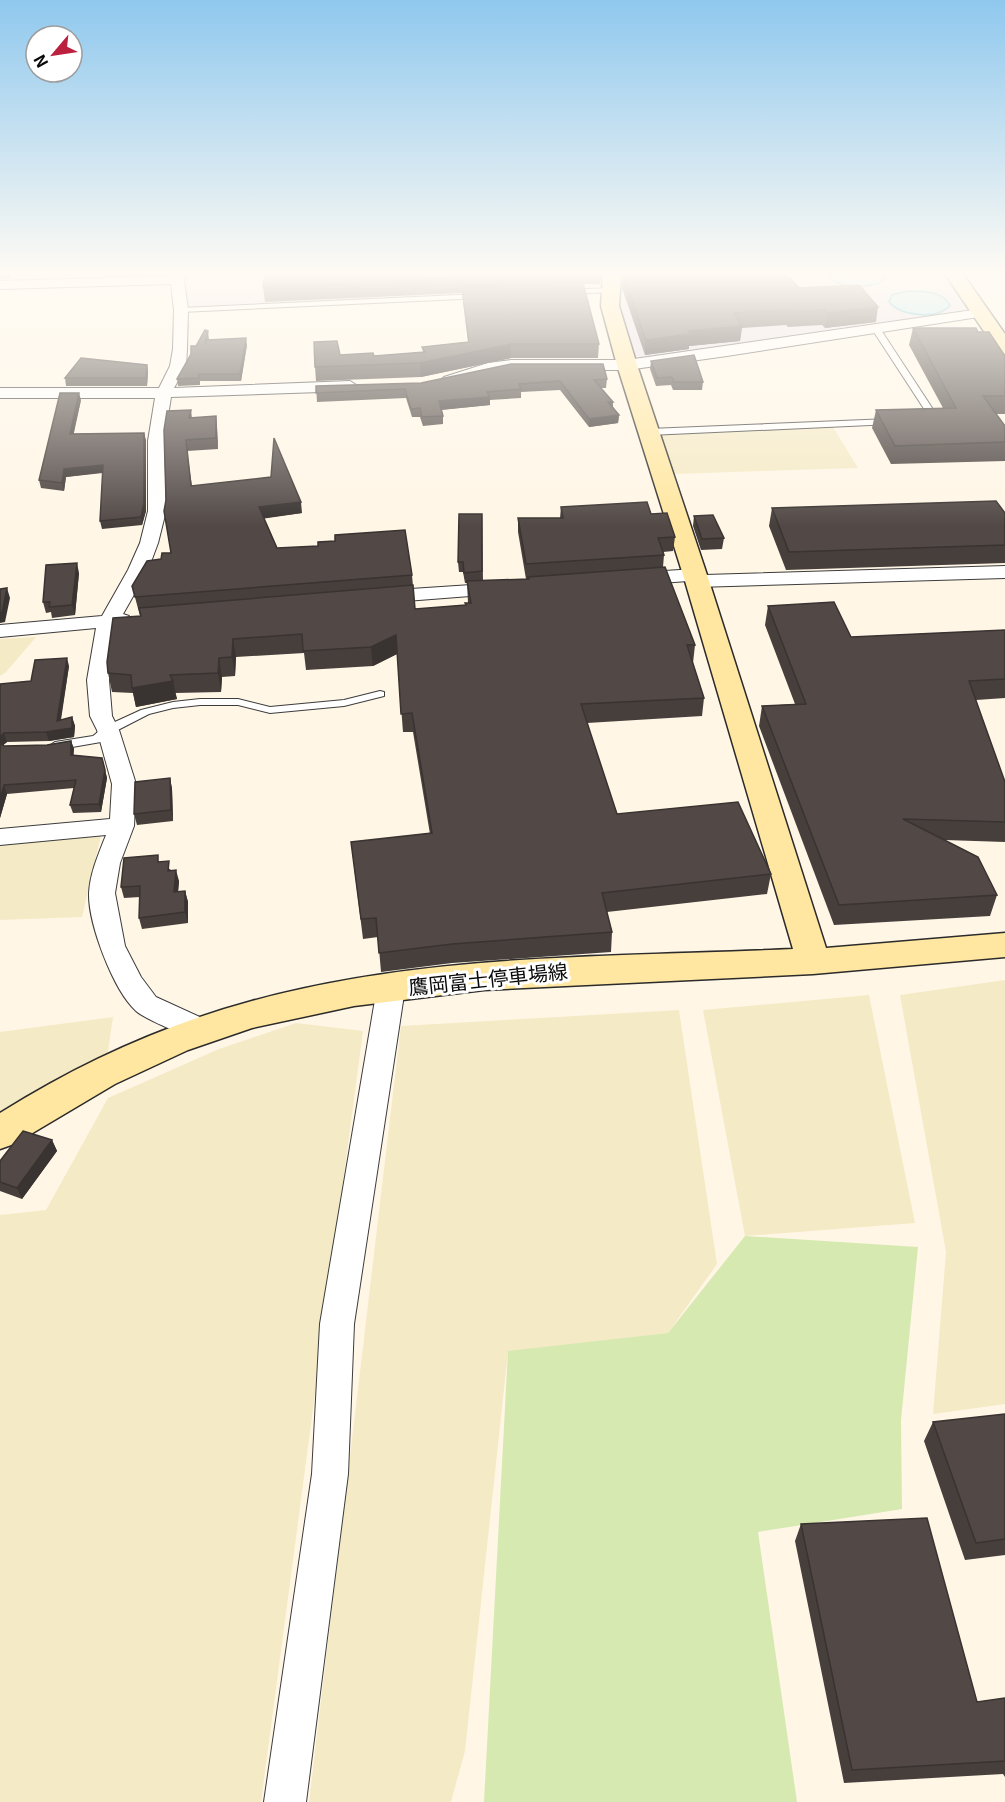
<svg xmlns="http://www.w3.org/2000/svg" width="1005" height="1802" viewBox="0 0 1005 1802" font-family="Georgia,'Noto Sans JP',serif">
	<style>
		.industrial { fill: #e6dce9 }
		.farmland { fill: #f5eac6 }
		.green { fill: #d6e9b0 }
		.water { fill: #aae6f7; stroke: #2fa7d0; stroke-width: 1.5 }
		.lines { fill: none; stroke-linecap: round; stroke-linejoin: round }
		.lane-casing { stroke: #3c3c3c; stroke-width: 2 }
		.street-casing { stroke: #3c3c3c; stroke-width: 2 }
		.secondary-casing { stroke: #2b2b2b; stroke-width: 3 }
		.lane { fill: #fff; fill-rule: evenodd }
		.street { fill: #fff; fill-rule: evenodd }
		.secondary { fill: #ffe7a1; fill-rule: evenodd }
		.wall { fill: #473f3c }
		.shaded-wall { fill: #393331 }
		.building { fill: #524946; stroke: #393331; stroke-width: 1.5 }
		.labels { text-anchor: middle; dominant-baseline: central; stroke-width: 6; stroke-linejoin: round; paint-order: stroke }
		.street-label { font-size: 20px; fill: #090909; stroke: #fff }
	</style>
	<rect width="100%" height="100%" fill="#fff6e6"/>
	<path class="industrial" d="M188,274H944L971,311L627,365L602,293L181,310L177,283Z"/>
	<path class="farmland" d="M833,427L858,468L671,474L661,434Z
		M36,637L6,672L0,676V639Z
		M101,835L82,917L0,920V840Z
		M1005,980V1404L933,1414L946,1252L900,995Z
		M869,995L915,1223L745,1236L703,1010Z
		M679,1010L717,1264L668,1333L508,1352L465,1751L451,1802H309L401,1026Z
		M113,1017L107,1058L0,1116V1032Z
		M296,1023L363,1031L261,1802H0V1215L46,1210L108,1098L219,1049Z"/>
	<path class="green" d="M745,1236L918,1247L901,1420L902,1509L758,1532L797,1802H484L508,1351L668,1333Z"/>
	<path class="water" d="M827,274H883L885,279C872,290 836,289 827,274Z
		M908,291C922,291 945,291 950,306C936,320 901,316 889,302L892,295Z"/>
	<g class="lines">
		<defs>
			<path id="lane" d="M610,288L614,290L613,292L567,294L563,292L567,290Z
				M479,294H482V298L181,312L177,310L181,308Z
				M873,327H879L940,420L939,422H930V418L872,329Z
				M889,419L893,422L892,424L649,435L645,432L649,429Z
				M380,691L384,692V696L344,706L270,713L238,705H200L173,708L149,714L112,733L101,742L55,750L49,746L55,742L93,736L104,727L141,710L173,702L200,699H238L270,707L344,700Z"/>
			<path id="street" d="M173,274H187L184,280L188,310L187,349L186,366L174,388L350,381L358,386L350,391L171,397L164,441L166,511L158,543L148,570L123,614L129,616L132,620L129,624L117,627L109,680L112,716L119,730L136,784L134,826L120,863L115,893L125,946L141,977L156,997L213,1023L217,1031L213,1039L203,1042C189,1037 146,1020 136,1011C113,990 88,923 89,893C90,873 99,853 106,835L0,845V829L110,819L112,784L97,730L90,716L87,680L96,628L0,637V625L102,616L128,570L140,543L148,511V441L155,398H0V388H159L170,366L173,349L174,310L171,284L0,289V281L172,276Z
				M980,309L987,313L985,316L727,356L627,370H511L490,372L449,385L441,380L444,377L488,363L511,360H627Z
				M1005,566V578L697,587L690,585L688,581L634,585L627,583L624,579L627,575L634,573L695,569L702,571L705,575Z
				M502,583L509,585L512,589L509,593L380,603L373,601L370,597L373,593L380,591Z
				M391,978L401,981L405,988L354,1324L348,1474L306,1802H264L312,1474L320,1324L377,988L381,981Z"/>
			<path id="secondary" d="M603,274H621L619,306L637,365L709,581L826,948L1005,933V957L813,974L484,990L354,1006L252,1028L188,1050L115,1084L14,1144L0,1149V1113C78,1064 163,1025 252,1001C427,953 613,957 793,949L685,581L617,365L601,306Z
				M945,274H963L1005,334V354L998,352Z"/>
		</defs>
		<use href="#lane" class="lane-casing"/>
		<use href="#street" class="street-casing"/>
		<use href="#secondary" class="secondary-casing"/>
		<use href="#lane" class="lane"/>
		<use href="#street" class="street"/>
		<use href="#secondary" class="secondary"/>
	</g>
	<path class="wall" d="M0,274H12L10,278L0,279Z
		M265,274H602L600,284H583L599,344L598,358H511L421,377L316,381L315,367L340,355L374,356L423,352L422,347L468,342L462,293L265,302L263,287Z
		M623,274H786L799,288L876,322L825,328L822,325L788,327L786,325L742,328L740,341L689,346V349L645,355L622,288Z
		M913,328L978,332L1005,356V414H996L1005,426V461L891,464L872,428L876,410L943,408L909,345Z
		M208,331L209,340L247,345L241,381H200V385L178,386L177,379L196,346Z
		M651,361L703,382L702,390H673L671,385L656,386L650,369Z
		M147,365L148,372L147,386H66L65,378Z
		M607,379L606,388H601L613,402V407L619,415L618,423L589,427L560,390L521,392V398L490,400V405L441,410L443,416V424L423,426L420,417H412L406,398L317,402L316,386Z
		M81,400L73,434L144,433L146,441V511L142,525L102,529L100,521L103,473L66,477L64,491L41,488L39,480Z
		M191,410L192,418L216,416L217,427L218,449L187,451L192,486L302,513L264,518L277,548L412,575L415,609L465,605V603H468L467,583H465L463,572H459L458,562L482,514L483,581L528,579H526L518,532V518H560L561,507L651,514L675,537L673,551L663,552L664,555L663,567L695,645L693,663L704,698L702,716L587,723L617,814L771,874L767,894L607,912L612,932L611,952L452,963L381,972L378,937L363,939L351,842L430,834L413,732H403L397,654L373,666L306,670L304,653L236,657L235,676L222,677L221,692L175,693L177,699L136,707L133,693L112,692L108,673L140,616L132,586L161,559L171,553L164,511Z
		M772,508L1005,513V563L786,570L769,526Z
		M694,516L724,538L722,549L701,550L693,526Z
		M79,573L75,615L52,618L51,612L46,613L43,602Z
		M768,606L851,637L1005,630V698L976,700L1005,782V842L945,840L997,895L990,916L834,925L759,726L762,706L795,704L765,625Z
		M69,666L61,720L72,717L75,726L74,737L49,741L7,742L3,745L4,746L47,745L71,741L74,749L73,755L102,758L107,778L101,812L73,813L70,805L74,788L7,794L0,818V684L31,681Z
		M170,778L172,789L173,821L137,825L134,814Z
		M160,862L171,870L179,881L178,892L185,891L188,902V923L142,929L139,918L140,897L124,898L121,887Z
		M52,1140L57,1151L22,1199L0,1191V1161Z
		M1005,1414V1555L965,1560L924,1441L933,1422Z
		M801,1524L977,1702L1005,1698V1777L1003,1774L844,1783L795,1541Z"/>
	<path class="shaded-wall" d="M878,307L876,322L825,328L827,313Z
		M742,326L740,341L689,346V349L645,355L646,340L689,331Z
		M246,338L247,345L241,381L240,374Z
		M511,344V358L421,377L420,363Z
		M147,365L148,372L147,386L146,378Z
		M79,393L81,400L72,442L70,434Z
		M490,397V405L439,410V401Z
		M619,415L618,423L589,427V419Z
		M216,416L217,427L218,449L216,438Z
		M144,433L146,441V511L142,525L141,517Z
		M103,465L105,472L66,477L64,491L62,483L64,469Z
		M301,502L302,513L261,519L259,507Z
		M77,563L79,573L75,615L72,605Z
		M7,588L10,598L5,622L0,623V613Z
		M396,635L397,654L373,666L371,647Z
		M233,639L236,657L235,676L232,657Z
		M67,658L69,666L59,729L57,721Z
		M219,658L222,677L221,692L218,673Z
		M173,681L177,699L136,707L132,688Z
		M72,717L75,726L74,737L49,741L46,732Z
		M4,733L7,742L0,748V737Z
		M71,741L74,749L73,763L71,755Z
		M105,770L107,778L101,812L99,804Z
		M170,778L172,789L173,821L171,810Z
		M4,785L7,794L0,818V800Z
		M176,870L179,881L177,903L174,892Z
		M185,891L188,902V923L185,912Z
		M52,1140L57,1151L22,1199L17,1188Z"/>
	<path class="building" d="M265,274H555L263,287Z
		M623,274H786L799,288L859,285L878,307L827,313L825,310L790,312L789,310L734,313L742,326L689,331L690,334L646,340Z
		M583,283L599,344H511L420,363L315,367L314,342L337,341L340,355L373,353L374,356L425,352L422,347L469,342L462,288Z
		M913,328H976L978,332H989L1005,356V396H983L1005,426V442L895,446L876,410L956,408Z
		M205,330L208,331L205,345L207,340L246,338L240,374H199V378L177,379L191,354V346H196Z
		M694,355L703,382H674L672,377L657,378L651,361Z
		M81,358L147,365L146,378H65Z
		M511,364H603L607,379L594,380L613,402H608L619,415L589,419L560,381L519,384L521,389L487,392L490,397L439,401L443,416L422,417L420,408L411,409L405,389L316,393V386L421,383Z
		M60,393H79L70,434L144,433V503L141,517L100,521L103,465L64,469L62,483L39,480Z
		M191,410L189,418L216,416V438L186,440L191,486L271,477L274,438L301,502L259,507L277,548L318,546V542L335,541V535L405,530L412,575L135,597L132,586L147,561L161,559L162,553H171L164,511L166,500L164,430L167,411Z
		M996,501L1005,513V545L789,552L772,508Z
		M647,502L651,514L667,513L675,537L658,538L664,555L526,564L518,518H563L561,507Z
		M459,514H482V571L464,573L463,562H458Z
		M713,515L724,538L702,539L694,516Z
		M77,563L72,605L49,607L50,602H43L46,565Z
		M665,567L695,645H687L704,698L581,704L617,814L738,802L771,874L602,893L612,932L452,944L379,953L376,918L361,919L351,842L432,833L412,713L401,714L396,635L371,647L303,651L302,634L233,639L232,657L219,658L218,673L170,675L173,681L132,688L131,675L108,673L107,662L113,618L141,616L139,608L413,585L415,609L466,605L465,603H471L467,581L529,579L528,577Z
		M7,588L2,613H0V589Z
		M834,602L851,637L1005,630V679L969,681L1005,782V822L903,819L978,857L997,895L839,905L762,706L806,704L768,606Z
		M67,658L57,721L72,717V728L46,732L4,733L0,737V684L31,681L35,660Z
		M71,741V755L102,758L105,770L99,804L70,805L76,780L4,785L0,800V743L4,746L47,745Z
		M170,778L171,810L134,814L135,782Z
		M158,855V862L169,861L168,871L176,870L174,892L185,891V912L139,918L140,886L121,887L124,858Z
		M23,1131L52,1140L17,1188L0,1182V1161Z
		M1005,1414V1539L976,1543L933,1422Z
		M927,1518L977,1702L1005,1698V1761L852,1770L801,1524Z"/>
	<linearGradient id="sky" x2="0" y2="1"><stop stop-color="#8fc8ee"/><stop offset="0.52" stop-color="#fffbf4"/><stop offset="1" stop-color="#fffbf4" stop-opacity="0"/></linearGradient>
	<rect width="1005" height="526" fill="url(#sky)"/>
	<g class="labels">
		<g class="street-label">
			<text transform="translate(488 978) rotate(-6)">鷹岡富士停車場線</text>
		</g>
	</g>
	<g transform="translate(54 54) rotate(241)"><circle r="28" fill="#ffffff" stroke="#9d9d9d" stroke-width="1.5"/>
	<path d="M0-4.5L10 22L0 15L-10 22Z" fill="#bb203e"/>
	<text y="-9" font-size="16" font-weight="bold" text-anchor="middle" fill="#090909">N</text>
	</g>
</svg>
